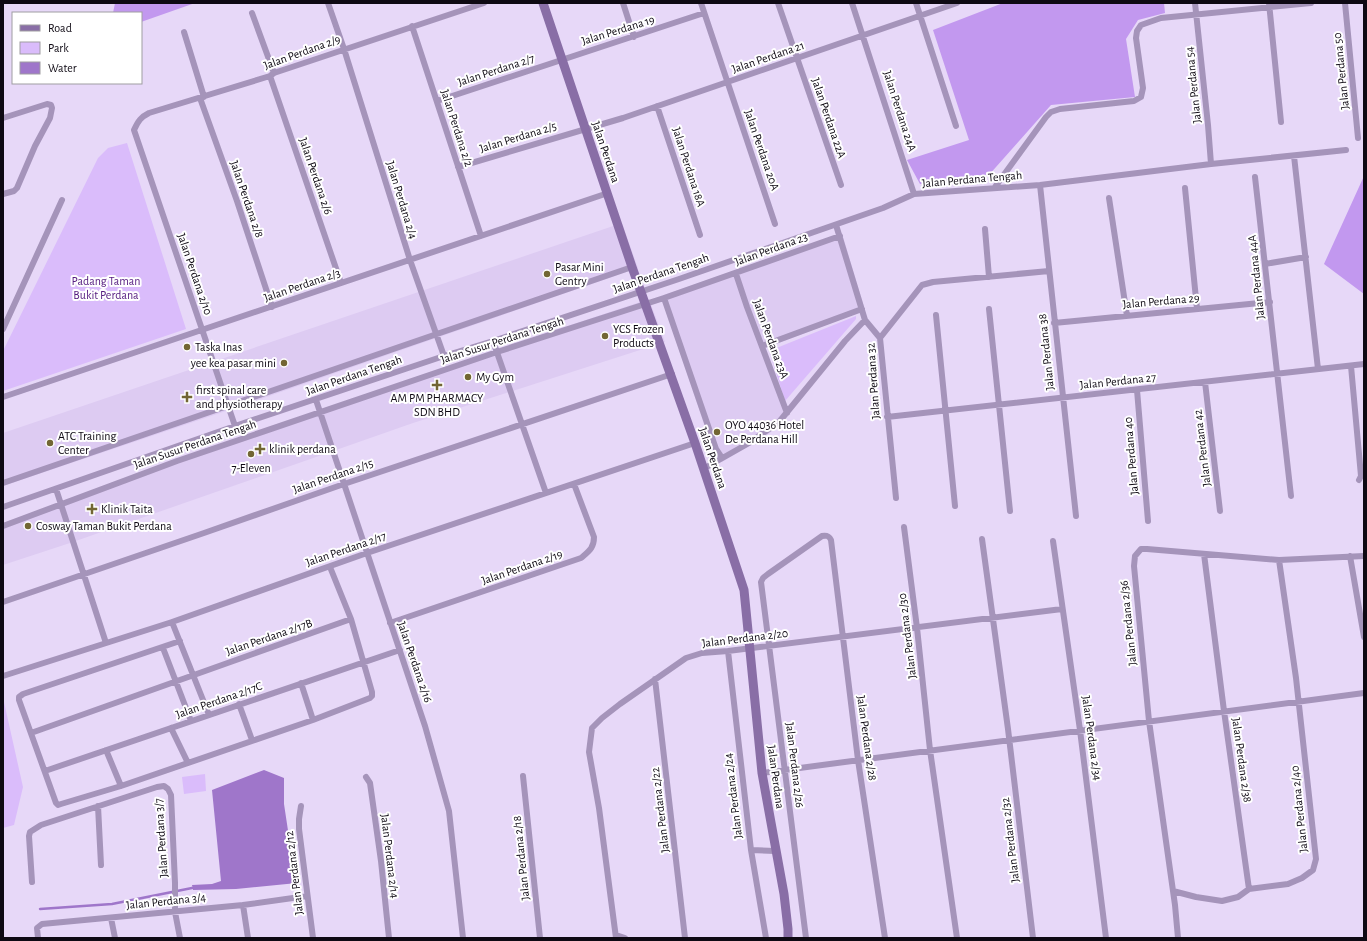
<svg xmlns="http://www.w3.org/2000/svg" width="1367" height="941" viewBox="0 0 1367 941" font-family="'Alegreya Sans',sans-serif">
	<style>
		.built { fill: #ddcbf2 }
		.green { fill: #dabcfb }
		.forest { fill: #c298ef }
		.water { fill: #9f76ca }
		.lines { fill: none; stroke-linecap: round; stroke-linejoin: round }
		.stream { stroke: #9f76ca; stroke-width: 2.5 }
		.street { stroke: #a594ba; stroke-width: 6 }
		.secondary { stroke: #896ea6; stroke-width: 9 }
		.poi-dot { fill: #726633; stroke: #fff; stroke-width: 1.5 }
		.labels { text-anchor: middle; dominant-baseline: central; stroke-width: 4; stroke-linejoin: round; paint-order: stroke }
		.street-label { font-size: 12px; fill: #0e0913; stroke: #fff }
		.poi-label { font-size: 12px; fill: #0e0913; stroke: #fff; text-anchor: start }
		.park-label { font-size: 12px; fill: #541a7f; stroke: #fff }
	</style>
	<rect width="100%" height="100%" fill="#e7d8f8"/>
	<path class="built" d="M622,223L638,268L226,411L3,486V433Z
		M842,233L865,310L766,348L790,413L781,424L766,436L722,462L712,448L661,296Z
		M649,299L665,342L413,423L70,543L3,565V523L504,347Z"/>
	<path class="green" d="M127,143L186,329L3,391V351L98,158L108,148Z
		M856,316V319L785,401L769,351Z
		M3,702H4L23,787L14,825L3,828Z
		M205,774L206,791L184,794L182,777Z"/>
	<path class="forest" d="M115,3H195L141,22V13H113Z
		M1003,3H1164L1165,13L1138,20L1126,39L1135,97L1051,105L988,176L920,184L907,160L969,140L933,30Z
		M1364,176V294L1324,264Z"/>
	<path class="water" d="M264,770L284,778V804L295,877L297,883L236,889L193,890L192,885L212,884L221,881L212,790Z"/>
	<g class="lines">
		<path class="stream" d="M40,909L112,904L192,888"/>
		<path class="street" d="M328,3L344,49L410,260L444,356
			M623,3L634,37
			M701,3L775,224
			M778,3L841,185
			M852,3L914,194
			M916,3L956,126
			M1195,3L1208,125L1211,164
			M1269,3L1281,122
			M1345,3L1358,138
			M252,13L274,73
			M412,26L481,236
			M184,32L204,97
			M270,76L341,283
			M200,98L237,201L272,307
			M437,101L704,13
			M657,106L700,235
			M3,118L47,104L51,105L52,108L50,118L35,146L17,188L14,191L3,194
			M1294,156L1318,369
			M458,167L623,118L957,3
			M1255,177L1291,496
			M1040,185L1076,516
			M995,187L1046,117L1051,112L1060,109L1134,101L1141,97L1143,88L1136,38L1137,31L1141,25L1161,18L1311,3
			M1185,188L1197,309
			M1109,198L1127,316
			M836,225L865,320L880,338
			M985,229L989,277
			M1265,264L1306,257
			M736,274L747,307L787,413
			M989,309L1010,511
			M936,315L955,506
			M1054,323L1270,302
			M3,329L62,200
			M493,341L546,493
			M762,346L862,309
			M1351,366L1361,476L1359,480
			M1205,382L1220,511
			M1137,390L1148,521
			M3,397L608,193
			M316,400L425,726L449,811L463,938
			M887,417L1364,364
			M235,426L134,130C138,121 141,117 149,113L270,76L274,73L484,3
			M722,458L716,449L664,298L840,236
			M703,469L749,443L779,422L845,341L865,320
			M3,483L632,267
			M56,489L106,643
			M896,498L880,338L922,285L933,282L1049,271
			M3,507L235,426L444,356L493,341L679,279L883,208L914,194L1040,185L1211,164L1346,150
			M3,526L177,461L497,352L664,298
			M904,527L917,628L930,750L957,938
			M982,539L1008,729L1033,938
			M1053,541L1080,730L1106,938
			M1204,554L1224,711L1249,889
			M1350,556L1364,637
			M3,602L204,533L344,484L672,374
			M172,622L209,715
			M390,623L581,558C589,551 594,548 594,537L574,484
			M180,641L23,694L19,697V700L56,803L58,805L61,804L121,786L313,720L370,698L372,696V692L351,619L330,567
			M163,648L191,721
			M728,651L751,850L766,938
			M3,676L172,622L367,553L695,443
			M655,679L685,938
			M301,683L313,720
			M239,704L252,740
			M171,728L188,763
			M31,733L351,619
			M106,750L121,786
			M45,771L400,650
			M762,773L1364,693
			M523,776L540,938
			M366,777L370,783L381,861L389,938
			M98,806L101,865
			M301,806L299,819V829L313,938
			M751,850L775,851
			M32,882L29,836L30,832L41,825L157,787L164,786L168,789L171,795L175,883V912L180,938
			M1173,891L1196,897L1222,901L1238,897L1249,889L1288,884L1302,878L1313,870L1316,859L1296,678L1279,560
			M243,905L248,938
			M111,918L115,938
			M616,935L625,938
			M38,938L37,928L42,924L243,905L307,896
			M616,938L599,808L589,752L592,728L602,718L620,704L686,658L702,653L728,651L1062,609
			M806,938L761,582L763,578L768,574L822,536C827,535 829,536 831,540L858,760L885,938
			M1178,938L1175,905L1149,721L1134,566L1135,556L1141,549H1147L1279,560L1364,556"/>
		<path class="secondary" d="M543,3L632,267L695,443L744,590L762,773L784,894L788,929V938"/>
	</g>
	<g class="poi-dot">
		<circle cx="547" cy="274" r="4"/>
		<circle cx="605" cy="336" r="4"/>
		<circle cx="187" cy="347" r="4"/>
		<circle cx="284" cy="363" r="4"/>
		<circle cx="468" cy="377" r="4"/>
		<path d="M435 379h4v4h4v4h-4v4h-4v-4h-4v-4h4z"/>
		<path d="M185 391h4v4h4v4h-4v4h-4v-4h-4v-4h4z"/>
		<circle cx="717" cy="432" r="4"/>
		<circle cx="50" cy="443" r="4"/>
		<path d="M258 443h4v4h4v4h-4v4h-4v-4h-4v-4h4z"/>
		<circle cx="251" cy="454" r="4"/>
		<path d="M90 503h4v4h4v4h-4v4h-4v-4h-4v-4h4z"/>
		<circle cx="28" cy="526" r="4"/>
	</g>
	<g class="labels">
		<g class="street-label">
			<text transform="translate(618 30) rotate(-17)">Jalan Perdana 19</text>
			<text transform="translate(302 52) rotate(-20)">Jalan Perdana 2/9</text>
			<text transform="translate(768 57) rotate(-19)">Jalan Perdana 21</text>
			<text transform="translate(496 70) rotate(-18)">Jalan Perdana 2/7</text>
			<text transform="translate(1341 71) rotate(-96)">Jalan Perdana 50</text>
			<text transform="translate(1193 85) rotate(-96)">Jalan Perdana 54</text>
			<text transform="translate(900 111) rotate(72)">Jalan Perdana 24A</text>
			<text transform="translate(829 118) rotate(71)">Jalan Perdana 22A</text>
			<text transform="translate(457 128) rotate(72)">Jalan Perdana 2/2</text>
			<text transform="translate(518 137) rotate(-17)">Jalan Perdana 2/5</text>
			<text transform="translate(762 150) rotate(71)">Jalan Perdana 20A</text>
			<text transform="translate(606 152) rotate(71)">Jalan Perdana</text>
			<text transform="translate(689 167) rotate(72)">Jalan Perdana 18A</text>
			<text transform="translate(316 176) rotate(71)">Jalan Perdana 2/6</text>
			<text transform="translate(972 179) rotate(-5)">Jalan Perdana Tengah</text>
			<text transform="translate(247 199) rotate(71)">Jalan Perdana 2/8</text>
			<text transform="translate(402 200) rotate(73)">Jalan Perdana 2/4</text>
			<text transform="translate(771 249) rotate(-20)">Jalan Perdana 23</text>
			<text transform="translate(661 273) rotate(-19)">Jalan Perdana Tengah</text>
			<text transform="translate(195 274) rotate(71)">Jalan Perdana 2/10</text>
			<text transform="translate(1256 277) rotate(-96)">Jalan Perdana 44A</text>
			<text transform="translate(302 285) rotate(-19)">Jalan Perdana 2/3</text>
			<text transform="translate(1161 301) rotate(-5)">Jalan Perdana 29</text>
			<text transform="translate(771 339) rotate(70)">Jalan Perdana 23A</text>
			<text transform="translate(502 340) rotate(-18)">Jalan Susur Perdana Tengah</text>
			<text transform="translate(1046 352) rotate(-96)">Jalan Perdana 38</text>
			<text transform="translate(354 375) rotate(-19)">Jalan Perdana Tengah</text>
			<text transform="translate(873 381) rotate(-94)">Jalan Perdana 32</text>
			<text transform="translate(1118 381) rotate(-6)">Jalan Perdana 27</text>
			<text transform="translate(195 444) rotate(-19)">Jalan Susur Perdana Tengah</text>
			<text transform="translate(1202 448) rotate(-97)">Jalan Perdana 42</text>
			<text transform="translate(1131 456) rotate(-95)">Jalan Perdana 40</text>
			<text transform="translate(713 458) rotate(71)">Jalan Perdana</text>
			<text transform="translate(333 476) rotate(-19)">Jalan Perdana 2/15</text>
			<text transform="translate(346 549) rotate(-19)">Jalan Perdana 2/17</text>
			<text transform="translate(522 567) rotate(-19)">Jalan Perdana 2/19</text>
			<text transform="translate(1128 623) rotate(-96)">Jalan Perdana 2/36</text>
			<text transform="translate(907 636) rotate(-97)">Jalan Perdana 2/30</text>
			<text transform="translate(269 637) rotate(-19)">Jalan Perdana 2/17B</text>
			<text transform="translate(745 638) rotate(-7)">Jalan Perdana 2/20</text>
			<text transform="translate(415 662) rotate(71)">Jalan Perdana 2/16</text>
			<text transform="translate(219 700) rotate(-19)">Jalan Perdana 2/17C</text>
			<text transform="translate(867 738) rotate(82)">Jalan Perdana 2/28</text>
			<text transform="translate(1092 738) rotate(82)">Jalan Perdana 2/34</text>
			<text transform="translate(1242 760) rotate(82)">Jalan Perdana 2/38</text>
			<text transform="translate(795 765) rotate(83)">Jalan Perdana 2/26</text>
			<text transform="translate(776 777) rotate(82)">Jalan Perdana</text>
			<text transform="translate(733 796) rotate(-97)">Jalan Perdana 2/24</text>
			<text transform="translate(1299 809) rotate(-96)">Jalan Perdana 2/40</text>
			<text transform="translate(660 810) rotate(-97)">Jalan Perdana 2/22</text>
			<text transform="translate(161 838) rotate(-94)">Jalan Perdana 3/7</text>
			<text transform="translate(1010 840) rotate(-97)">Jalan Perdana 2/32</text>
			<text transform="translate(390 856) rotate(83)">Jalan Perdana 2/14</text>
			<text transform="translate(521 858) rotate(-96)">Jalan Perdana 2/18</text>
			<text transform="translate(294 873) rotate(-97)">Jalan Perdana 2/12</text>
			<text transform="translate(166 901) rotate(-6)">Jalan Perdana 3/4</text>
		</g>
		<g class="poi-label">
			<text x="555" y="267">Pasar Mini<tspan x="555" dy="14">Gentry</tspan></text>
			<text x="613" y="329">YCS Frozen<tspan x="613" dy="14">Products</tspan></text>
			<text x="195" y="347">Taska Inas</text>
			<text x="276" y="363" text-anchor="end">yee kea pasar mini</text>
			<text x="476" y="377">My Gym</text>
			<text x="196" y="390">first spinal care<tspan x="196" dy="14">and physiotherapy</tspan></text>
			<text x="437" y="398" text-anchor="middle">AM PM PHARMACY<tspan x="437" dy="14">SDN BHD</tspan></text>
			<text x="725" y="425">OYO 44036 Hotel<tspan x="725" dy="14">De Perdana Hill</tspan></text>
			<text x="58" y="436">ATC Training<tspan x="58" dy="14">Center</tspan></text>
			<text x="269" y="449">klinik perdana</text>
			<text x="251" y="468" text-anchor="middle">7-Eleven</text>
			<text x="101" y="509">Klinik Taita</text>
			<text x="36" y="526">Cosway Taman Bukit Perdana</text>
		</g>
		<g class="park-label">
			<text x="106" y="281">Padang Taman<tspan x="106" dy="14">Bukit Perdana</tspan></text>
		</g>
	</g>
	<rect width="1367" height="941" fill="none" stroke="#0e0913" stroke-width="8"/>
	<rect x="12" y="12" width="130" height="72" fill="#ffffff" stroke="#9f9da1"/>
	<rect x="20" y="25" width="20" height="6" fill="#896ea6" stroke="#9f9da1"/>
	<text x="48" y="32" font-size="12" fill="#0e0913">Road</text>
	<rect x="20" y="42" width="20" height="12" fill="#dabcfb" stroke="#9f9da1"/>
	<text x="48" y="52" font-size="12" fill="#0e0913">Park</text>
	<rect x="20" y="62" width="20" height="12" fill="#9f76ca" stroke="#9f9da1"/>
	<text x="48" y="72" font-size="12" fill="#0e0913">Water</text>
</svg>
